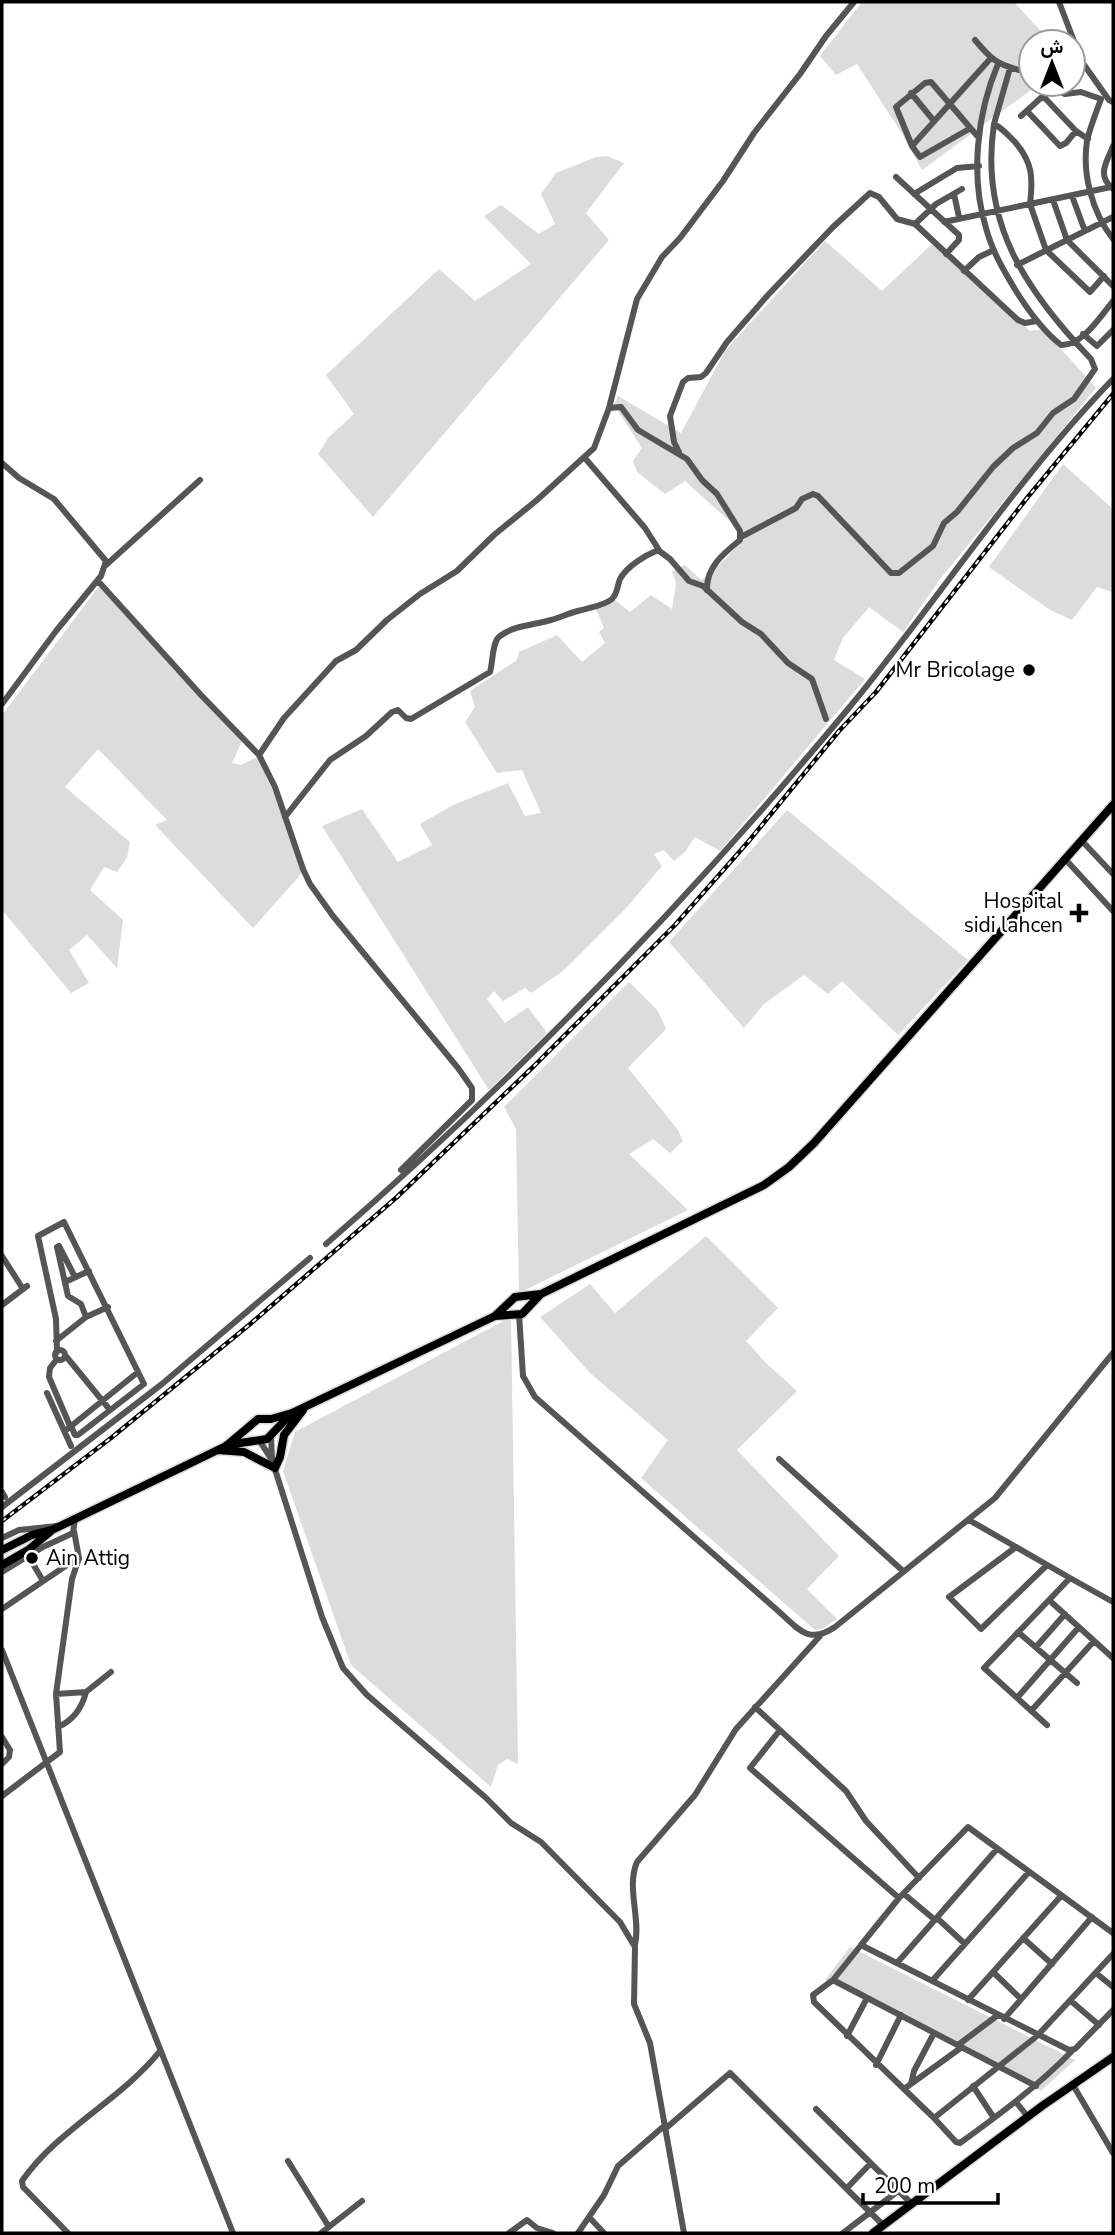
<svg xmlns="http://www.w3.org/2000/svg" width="1115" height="2235" viewBox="0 0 1115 2235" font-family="'Nunito Sans',Vazirmatn,sans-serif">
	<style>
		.green { fill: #dcdcdc }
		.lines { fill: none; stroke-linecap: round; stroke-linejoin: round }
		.major-casing { stroke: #dbdbdb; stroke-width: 11 }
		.minor { stroke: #555; stroke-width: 6 }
		.major { stroke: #000; stroke-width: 8 }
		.rail-casing { stroke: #000; stroke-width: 4.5 }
		.rail { stroke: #fff; stroke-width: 2; stroke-dasharray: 5; stroke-linecap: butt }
		.poi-dot { fill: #000; stroke: #fff; stroke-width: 2.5 }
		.labels { text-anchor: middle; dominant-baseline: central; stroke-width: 5; stroke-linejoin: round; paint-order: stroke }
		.poi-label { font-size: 21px; fill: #000; stroke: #fff; text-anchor: end }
	</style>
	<rect width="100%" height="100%" fill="#fff"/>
	<path class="green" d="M862,2H1014L1051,42H1031V84H1039L922,170L901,132L857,64L836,75L820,56Z
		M607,156L624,163L586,213L609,240L373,517L318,454L328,438L354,414L326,375L439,269L475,301L531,264L484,216L501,205L539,234L555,224L541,194L556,173L596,157Z
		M825,241L882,291L933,243L1030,331L1043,329L1096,388L941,578L903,632L869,607L843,638L834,660L865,679L720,851L695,837L684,853L674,861L664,850L654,854L662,866L627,907L563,971L531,993L525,988L503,1001L494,991L487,999L505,1023L528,1007L547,1033L489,1090L322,826L362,809L398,862L432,845L420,824L453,805L508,783L525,816L541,813L522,770L497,773L465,722L475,707L470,691L517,660L519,652L557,635L582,662L605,643L599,632L604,628L596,609L615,600L630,612L651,595L672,609L676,583L672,572L685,565L701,580C719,568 730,552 747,537L685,481L665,494L637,472L633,461L642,448L614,405L618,396L681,433L725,351Z
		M1063,464L1113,509V591L1112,592L1097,587L1072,620L1050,610L989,567Z
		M100,585L242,741L232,763L241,765L257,757L276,797L302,873L253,928L155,825L167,820L98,749L65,787L130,842L127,858L117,872L104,867L90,890L123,920L117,968L87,935L69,950L89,983L71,993L2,910V715Z
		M787,810L968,960L898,1035L842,981L828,994L804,975L764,1004L744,1028L669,942Z
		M629,982L658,1011L666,1029L628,1068L678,1130L683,1141L670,1153L653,1139L629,1154L688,1210L519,1293L516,1129L504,1107Z
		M706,1236L778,1308L746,1341L767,1364L797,1391L737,1450L839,1556L807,1589L837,1619L822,1629L815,1630L641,1478L668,1440L590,1373L540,1317L590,1284L615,1313Z
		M511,1317L518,1764L507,1759L498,1765L491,1787L351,1665L283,1471L295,1432Z
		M850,1947L1075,2060L1041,2091L825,1980Z"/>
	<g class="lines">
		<defs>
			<path id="major" d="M495,1316L515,1297L541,1294
				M227,1445L267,1439L292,1413
				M218,1450L244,1452L275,1468L280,1457L284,1435L303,1410
				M2,1550L32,1535L52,1530L226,1446L258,1419H271L292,1413L495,1316L522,1314L541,1294L764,1185L789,1167L814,1143L1113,805
				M2,1565L28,1550L50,1532
				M873,2233L1042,2106L1113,2057"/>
		</defs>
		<use href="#major" class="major-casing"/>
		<path class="minor" d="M1059,2L1082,62L1109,100L1113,102
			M975,40C990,58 996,64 1019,70
			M998,64C977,113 970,176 986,228C992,251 1004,271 1016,291C1028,310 1043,331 1061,345C1082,346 1101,316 1113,301
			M911,93L934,121
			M1027,111L1060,146L1066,143L1076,131
			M1021,116L1043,96
			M994,124L1010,68
			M969,129L920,157L912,146L896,107L925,83L931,82L979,138
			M1088,139L1076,131L1043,96L1054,88L1065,94L1081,92L1101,99C1096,113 1090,127 1087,141C1082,174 1092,212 1113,239
			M912,146L990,59
			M896,177L959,235V240L946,254
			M1111,187C1097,174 1107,162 1113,146
			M914,194L957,168L979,166
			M954,194L959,217
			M1072,196L1085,231
			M1053,200L1067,240L1113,286
			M944,222L1030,204L1046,250L1090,292L1104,276
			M915,224L936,204L962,189
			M1017,265L1113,217
			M964,271L979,257L994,250
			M1083,334L1097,346L1113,330
			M609,408L621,407L638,430L687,459L702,480L717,494L740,531V540C724,553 706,567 707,590
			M679,452L674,442L670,416L683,382L688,378L701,377L706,373L727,342L767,296L833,227L870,193L879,197L897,219L915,224L1018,320L1025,323L1037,321
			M584,457L645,528L659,550
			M2,463L19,478L54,499L106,561L101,576L56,631L2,704
			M741,537L796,508L802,499L813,494L818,496L891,573H899L933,546L944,523L957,512L993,467L1013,448L1037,433L1053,413L1074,399L1095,369L1091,359C1027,292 979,223 994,124C1002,128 1008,135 1015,142C1033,163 1033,178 1030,204L1111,187L1113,189
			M106,565L200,480
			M98,581L201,695L259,755L275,787L303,869L310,884L333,916L458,1068L472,1088V1100L401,1170
			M259,755L284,718L336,661L356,650L387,620L420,594L457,571L494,535L537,500L594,448L609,408L637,299L662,257L680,238L723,181L754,133L800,74L826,36L854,2
			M285,817L330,760L366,736L392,712L398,710L406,718L411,719L490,672C493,663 492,641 500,636C515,625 534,625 551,620C562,617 571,612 582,610C592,607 603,606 612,599C618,593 617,586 620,579C627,566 646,555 658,550L670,559L689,581L703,586L742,622L761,634L788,663L812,679L826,719
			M1083,842L1113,874
			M1066,860L1113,911
			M326,1244C515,1080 688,901 848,709C937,602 1016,479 1113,379
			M2,1256L23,1289
			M75,1277L59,1246L57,1247L68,1296L81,1304L86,1317
			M65,1282L89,1271
			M2,1305L27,1286
			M519,1314L523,1376L535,1397L776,1609C797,1627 807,1646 835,1627L995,1498L1113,1353
			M56,1341L86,1317L108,1307
			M55 1355a5 5 0 1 1 10 0a5 5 0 1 1-10 0Z
			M57,1352L56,1319L38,1236L64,1222L144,1384L78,1435H75L71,1426
			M65,1355L110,1410
			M57,1359L50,1368L49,1377L70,1426
			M47,1393L71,1446
			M65,1431L138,1372
			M271,1435L272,1460L322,1617L343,1668L367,1695L485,1797L511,1823L541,1842L620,1922L635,1947L634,2004L650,2043L684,2233
			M259,1440L272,1460
			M779,1459L903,1571
			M2,1492L5,1497
			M2,1507L162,1384L310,1258
			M969,1520L1070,1578
			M2,1538L19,1530L57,1526
			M1016,1547L949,1597L981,1629L1047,1565
			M29,1557L43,1581
			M2,1572L43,1547L73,1533L75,1519
			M1049,1600L1113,1658
			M2,1609L67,1565L79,1559
			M1018,1632L1077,1683
			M1036,1647L1065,1614
			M2,1650L233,2233
			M56,1694L86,1692L111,1672
			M1017,1698L1079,1627
			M755,1707L846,1791L866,1821L919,1878
			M1031,1711L1094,1641
			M1047,1725L984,1668L1070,1578L1113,1602
			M58,1727C74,1720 82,1708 86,1692
			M780,1730L750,1768L899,1898
			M2,1737L10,1750L9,1757L2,1764
			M2,1796L60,1752L56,1694L72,1579L79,1558L74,1531
			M904,1894L935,1920
			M937,1918L965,1944
			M1113,1933L968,1827L899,1898L861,1945L1069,2050L1075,2049L1113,2010
			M1023,1938L1052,1964
			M635,1945C641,1918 626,1888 637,1862L695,1795L736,1729L820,1636
			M861,1945L833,1980L1036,2086
			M897,1963L997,1849
			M993,1972L1021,1999
			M1096,1973L1113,1987
			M833,1980L813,1995L814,2002L934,2118
			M932,1981L1028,1873
			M968,2000L1061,1896
			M1071,2001L1099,2025
			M1004,2019L1092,1917
			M847,2036L867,1998
			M958,2045L998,2015
			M1072,2051C1038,2086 1000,2114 960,2143L956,2142L934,2118L1037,2036L1113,1954
			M876,2065L901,2015
			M911,2084L914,2071L934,2033
			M1073,2085L1113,2153
			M973,2086L994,2118
			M904,2089L962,2047
			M1016,2102L1028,2117
			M816,2109L912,2204
			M665,2129L730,2073L884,2226
			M288,2161L329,2227
			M847,2188L870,2164
			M589,2217L604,2233
			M68,2233L23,2187L22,2181C58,2129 121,2100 160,2051
			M321,2233L362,2201
			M509,2233L527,2220L537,2228L553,2233
			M578,2233L604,2195L618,2166L664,2126
			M843,2233L898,2191"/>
		<use href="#major" class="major"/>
		<defs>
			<path id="rail" d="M2,1521L111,1438L249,1325L397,1197L534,1066L675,925L748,842L839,731L876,692L1027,498L1113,394"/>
		</defs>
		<use href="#rail" class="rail-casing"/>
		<use href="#rail" class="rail"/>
	</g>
	<g class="poi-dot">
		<circle cx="1029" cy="670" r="7"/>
		<path d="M1075.5 902.5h7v7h7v7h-7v7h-7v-7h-7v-7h7z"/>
		<circle cx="32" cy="1558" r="7"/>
	</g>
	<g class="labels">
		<g class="poi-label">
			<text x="1015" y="670">Mr Bricolage</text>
			<text x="1063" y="901">Hospital<tspan x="1063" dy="24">sidi lahcen</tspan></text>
			<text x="46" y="1558" text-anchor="start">Ain Attig</text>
		</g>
	</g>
	<rect width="1115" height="2235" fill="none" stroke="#000000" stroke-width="7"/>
	<g transform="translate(1052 63)"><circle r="33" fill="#ffffff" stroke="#999999" stroke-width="2"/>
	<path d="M0-5L12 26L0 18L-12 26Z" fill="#000000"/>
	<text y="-10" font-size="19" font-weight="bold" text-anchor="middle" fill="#000000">ش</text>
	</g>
	<path d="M863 2193v10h135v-10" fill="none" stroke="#000000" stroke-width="3.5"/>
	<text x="874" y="2193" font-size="21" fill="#000000" stroke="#ffffff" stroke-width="5" paint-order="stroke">200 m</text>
</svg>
